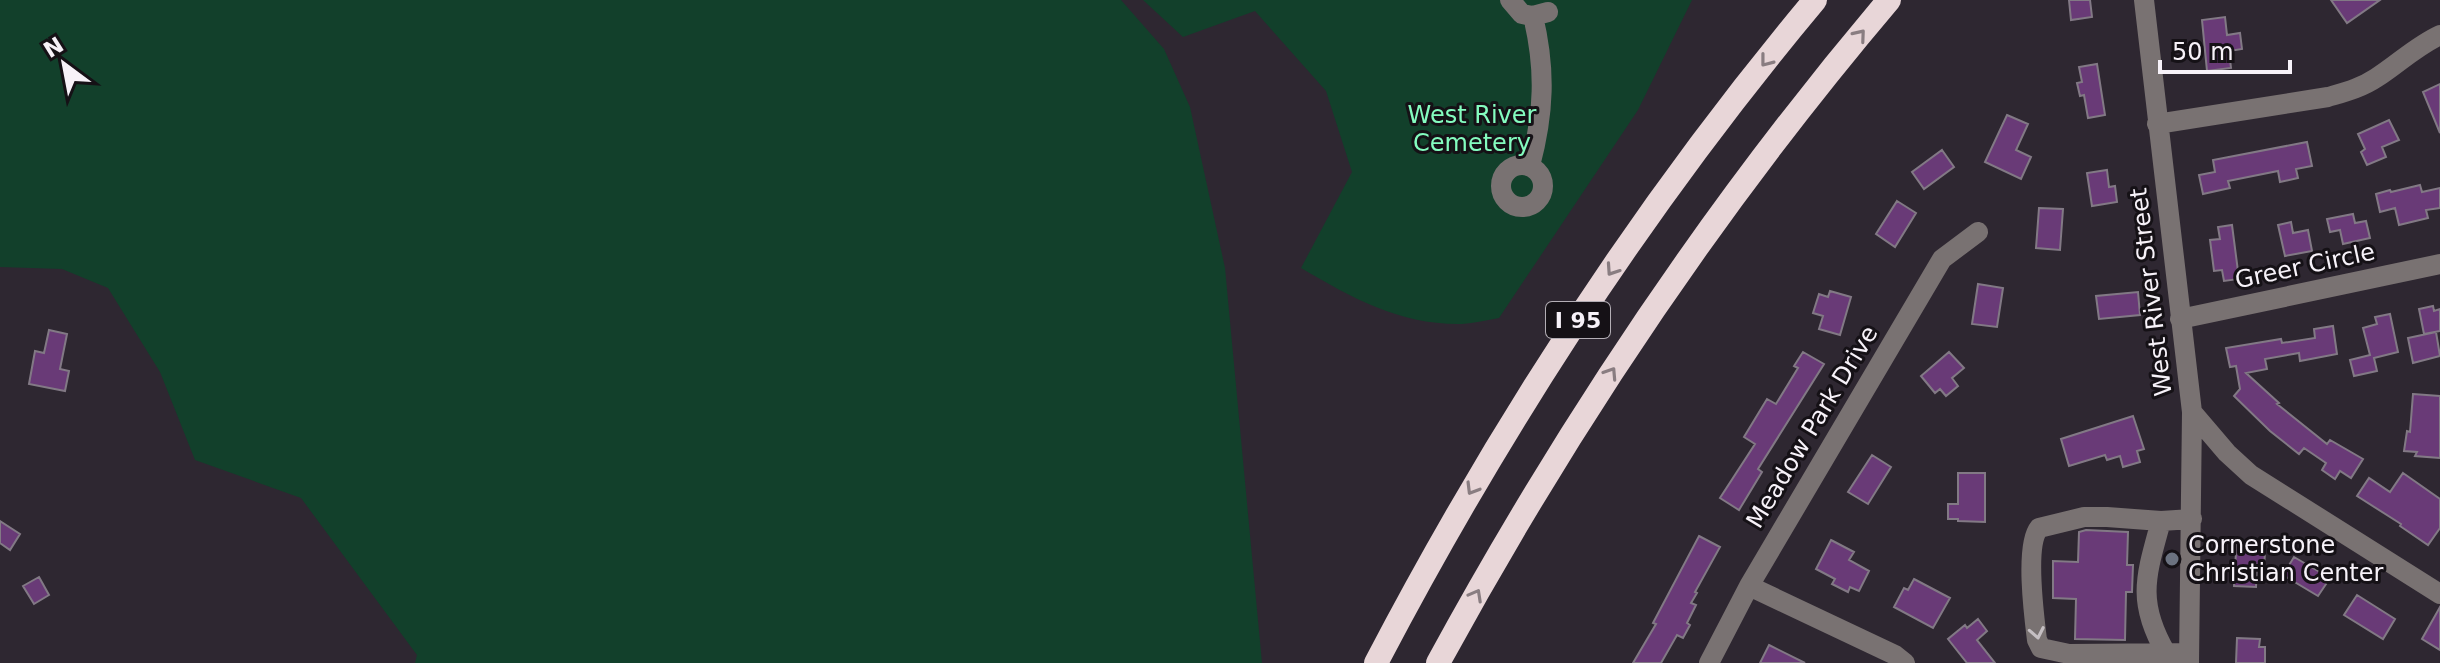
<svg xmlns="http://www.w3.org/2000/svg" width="2440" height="663" viewBox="0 0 2440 663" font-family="'DejaVu Sans',sans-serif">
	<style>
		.green { fill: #12402b }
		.building { fill: #693a77; stroke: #827985; stroke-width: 2 }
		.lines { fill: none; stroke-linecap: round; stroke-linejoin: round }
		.minor { stroke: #797272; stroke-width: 20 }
		.highway { stroke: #e8d6d8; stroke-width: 24 }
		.oneway { stroke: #897d81 }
		.oneway2 { stroke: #c5bfc3 }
		.worship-dot { fill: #6b7280; stroke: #151116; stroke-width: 3 }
		.labels { text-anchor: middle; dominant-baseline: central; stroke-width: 6; stroke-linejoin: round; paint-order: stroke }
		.shield { fill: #151116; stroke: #b3aeb5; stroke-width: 2 }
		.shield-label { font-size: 22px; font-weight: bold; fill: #f7f2f9 }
		.park-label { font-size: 24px; fill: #84fcbf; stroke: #151116 }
		.street-label { font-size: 24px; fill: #f7f2f9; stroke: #151116 }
		.poi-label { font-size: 24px; fill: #f7f2f9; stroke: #151116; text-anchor: start }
	</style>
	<rect width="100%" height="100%" fill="#2e2731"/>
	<path class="green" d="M0,0H1121L1164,49L1190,107L1225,268L1262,663H415L417,655L301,498L195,460L160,372L108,288L62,269L0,267Z
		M1143,0H1692L1638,110L1499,318C1487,320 1474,323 1462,324C1400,325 1352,298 1301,268L1352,172L1326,91L1255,11L1183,37Z"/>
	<path class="building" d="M2069,0H2090L2092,17L2071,20Z
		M2331,0H2380L2347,23Z
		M2225,17L2227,35L2240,33L2242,49L2229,51L2231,68L2207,71L2202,20Z
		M2097,64L2105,115L2088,118L2084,95L2080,96L2077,83L2082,82L2079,67Z
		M2440,84V133L2423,92Z
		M2007,115L2028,124L2016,150L2031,157L2021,179L1985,162Z
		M2389,120L2399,140L2382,147L2386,157L2367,165L2361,152L2365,149L2358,134Z
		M2307,142L2312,166L2296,169L2298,178L2280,182L2278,171L2228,181L2230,188L2203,194L2199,175L2215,172L2213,160Z
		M1942,150L1954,167L1924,189L1912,172Z
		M2107,170L2109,187L2115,186L2117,202L2092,206L2087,173Z
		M2420,185L2422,192L2440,188V208L2426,210L2428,218L2399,225L2395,208L2380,212L2376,194L2390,190L2391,192Z
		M1897,201L1916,213L1895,247L1876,234Z
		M2039,208L2063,209L2060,250L2036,248Z
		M2353,214L2355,223L2366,221L2370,238L2343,244L2340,230L2330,232L2327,219Z
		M2291,222L2293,233L2308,230L2312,251L2285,256L2278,225Z
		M2232,225L2239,279L2224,281L2222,270L2214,271L2210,240L2220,239L2218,227Z
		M1978,284L2003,288L1997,327L1972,324Z
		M1830,291L1851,297L1840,335L1819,329L1823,316L1813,313L1819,294L1828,297Z
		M2138,292L2140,315L2099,319L2096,296Z
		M2433,306L2434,311L2440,309V331L2424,334L2419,309Z
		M2390,314L2398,352L2374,358L2377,371L2354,376L2350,360L2370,355L2363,328L2377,324L2375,317Z
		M2333,326L2337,354L2300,361L2299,353L2265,359L2267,369L2246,373L2279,403L2277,404L2327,444L2330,440L2363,459L2351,478L2340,471L2335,479L2322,470L2326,463L2304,448L2299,454L2270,431L2234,396L2240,389L2236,366L2230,367L2226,348L2281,339L2282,343L2315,338L2314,329Z
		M49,330L67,334L60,369L69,371L65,391L29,384L35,351L44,353Z
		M2436,332L2440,356L2413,363L2408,338Z
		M1803,352L1824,364L1758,469L1762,472L1739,510L1720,498L1755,444L1744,437L1767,399L1776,404L1798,368L1794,366Z
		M1949,352L1964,368L1952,378L1958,386L1946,396L1940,389L1935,393L1921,376Z
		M2413,394L2440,396V458L2415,456L2417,452L2404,451L2407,431L2410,432Z
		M2133,416L2144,449L2137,451L2140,462L2123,467L2120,456L2107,460L2105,455L2069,466L2061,439Z
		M1872,455L1891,467L1868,504L1848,492Z
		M1958,473H1985V522L1958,521V519H1948V504H1958Z
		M2403,473L2440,499V528L2428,545L2400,526L2401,524L2357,496L2369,478L2390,492Z
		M0,521L20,534L10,550L0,543Z
		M2086,530L2128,532L2127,565H2133L2132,592H2126L2125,640L2075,639L2076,599L2053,598V561L2078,562L2079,532Z
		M1699,536L1720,547L1695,592L1697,593L1691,603L1696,605L1687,623L1690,625L1683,638L1677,635L1661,663H1633L1656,624L1653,623Z
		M1831,540L1854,552L1849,560L1869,571L1859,591L1850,587L1848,592L1832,584L1835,579L1816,569Z
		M2237,544L2258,545V551L2265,552L2264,569L2257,565L2256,587L2234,586L2236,552L2232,550H2236Z
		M2294,557L2330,578L2318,596L2283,575Z
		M39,577L49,595L34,604L23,586Z
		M1914,579L1950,598L1933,628L1894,607L1904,588L1908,590Z
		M2357,595L2395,619L2383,639L2344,615Z
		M2440,607V650L2422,639Z
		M1978,619L1987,631L1977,640L1995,663H1967L1948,639L1965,625L1967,628Z
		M2237,638L2260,639L2259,647H2265V663H2236Z
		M1769,645L1805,663H1760Z"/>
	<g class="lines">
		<path class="minor" d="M1510,0L1522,14L1533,16L1548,12
			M2144,0L2192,412L2189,663
			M2157,124L2328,97C2345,92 2361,88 2376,78C2398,64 2416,46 2440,35
			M1501 186a21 21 0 1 1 42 0a21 21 0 1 1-42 0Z
			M1530,166C1544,113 1546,70 1533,16
			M2180,319L2440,264
			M2192,412L2227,453L2251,475L2440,594
			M2161,521C2146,576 2136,601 2166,653
			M1749,586L1895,655L1905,663
			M2189,653L2069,654L2041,648L2037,640C2034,616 2025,545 2039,528L2084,517H2107L2161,521L2192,519
			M1709,663L1749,586L1942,259L1978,232"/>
		<path class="highway" d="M1376,663C1499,428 1645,203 1815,0
			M1438,663C1566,428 1716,204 1889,0"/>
	</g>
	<defs><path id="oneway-chevron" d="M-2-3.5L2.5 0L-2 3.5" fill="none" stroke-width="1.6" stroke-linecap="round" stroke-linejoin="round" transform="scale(2)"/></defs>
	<g class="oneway">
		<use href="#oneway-chevron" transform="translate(1860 35) rotate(-50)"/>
		<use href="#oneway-chevron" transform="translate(1766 61) rotate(128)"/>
		<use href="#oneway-chevron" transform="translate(1612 270) rotate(124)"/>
		<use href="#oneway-chevron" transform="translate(1611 373) rotate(-57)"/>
		<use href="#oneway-chevron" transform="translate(1472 489) rotate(121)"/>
		<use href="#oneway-chevron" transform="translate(1476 595) rotate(-61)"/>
	</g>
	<use class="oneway2" href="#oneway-chevron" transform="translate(2037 633) rotate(79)"/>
	<circle class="worship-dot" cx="2172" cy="559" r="8"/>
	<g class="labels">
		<rect class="shield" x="1546" y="302" width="64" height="36" rx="6"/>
		<g class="shield-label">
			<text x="1578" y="320">I 95</text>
		</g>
		<g class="park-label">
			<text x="1472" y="115">West River<tspan x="1472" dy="28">Cemetery</tspan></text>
		</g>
		<g class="street-label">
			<text transform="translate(2305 266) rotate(-12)">Greer Circle</text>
			<text transform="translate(2151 292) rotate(-97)">West River Street</text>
			<text transform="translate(1812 427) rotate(-59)">Meadow Park Drive</text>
		</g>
		<g class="poi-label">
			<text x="2188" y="545">Cornerstone<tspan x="2188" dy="28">Christian Center</tspan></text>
		</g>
	</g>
	<g transform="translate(64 64) rotate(328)" stroke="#151116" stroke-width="6" paint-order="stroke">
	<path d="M0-6L14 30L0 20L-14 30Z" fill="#f7f2f9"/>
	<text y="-12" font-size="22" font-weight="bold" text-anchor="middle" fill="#f7f2f9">N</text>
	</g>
	<path d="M2160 60v12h130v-12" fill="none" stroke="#f7f2f9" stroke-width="4"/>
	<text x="2172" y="60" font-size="24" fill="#f7f2f9" stroke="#151116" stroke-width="6" paint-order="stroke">50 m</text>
</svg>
